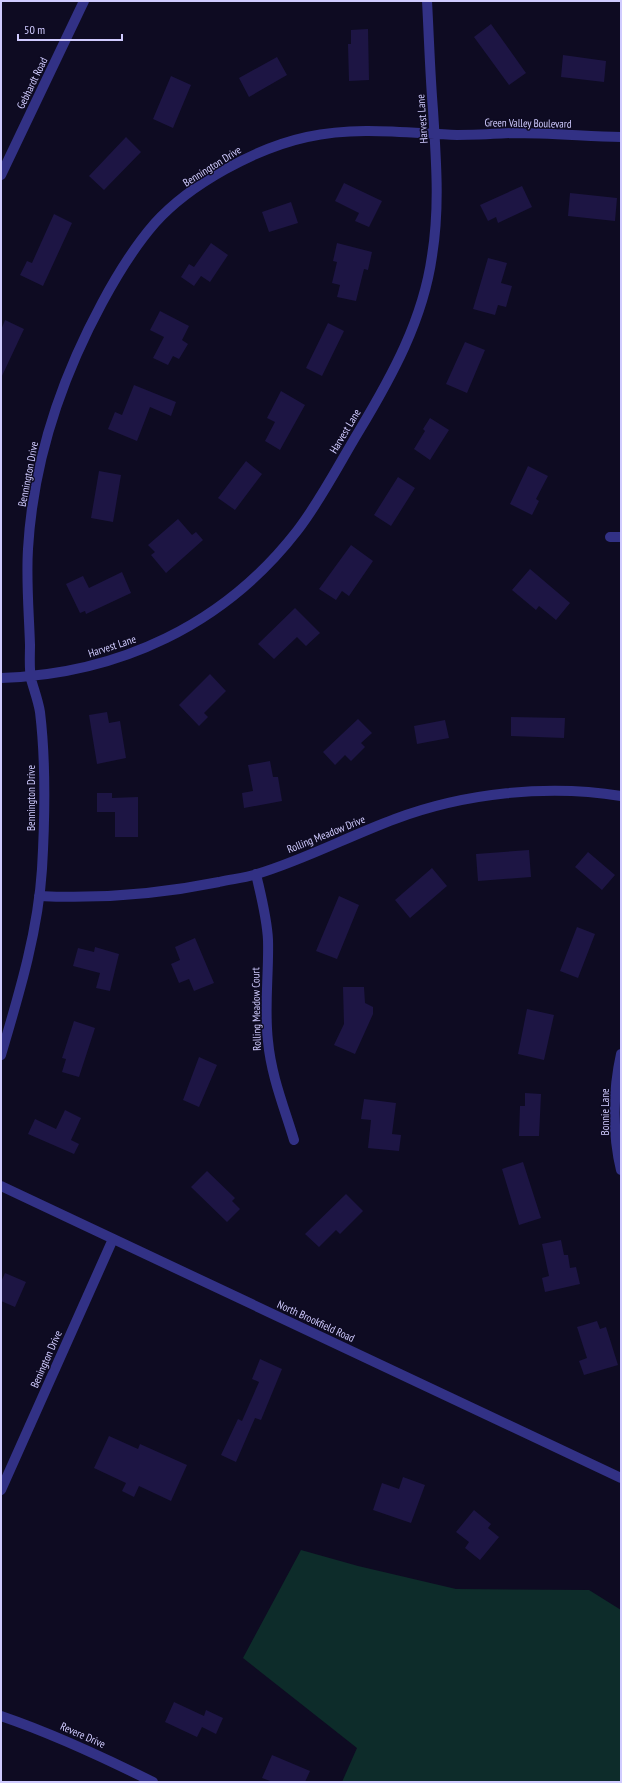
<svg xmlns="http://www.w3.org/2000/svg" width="622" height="1783" viewBox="0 0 622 1783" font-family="'PT Sans Narrow',sans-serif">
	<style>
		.green { fill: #0d2c2a }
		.building { fill: #1d1544 }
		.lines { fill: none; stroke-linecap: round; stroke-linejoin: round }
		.minor { stroke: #323185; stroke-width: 10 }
		.labels { text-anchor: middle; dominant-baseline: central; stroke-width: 3; stroke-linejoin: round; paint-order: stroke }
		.street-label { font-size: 11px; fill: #d0cbff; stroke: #0e0b22 }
	</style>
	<rect width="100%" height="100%" fill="#0e0b22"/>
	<path class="green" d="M301,1550L358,1566L456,1589L589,1590L621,1610V1782H342L357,1748L243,1658Z"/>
	<path class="building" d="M491,24L526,73L509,85L474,37Z
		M368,29L369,80L349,81L348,44H351V30Z
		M563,55L606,61L604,82L561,77Z
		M277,57L287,75L249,97L239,78Z
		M171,76L191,85L173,128L153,119Z
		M126,137L141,152L104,190L89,176Z
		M344,183L382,201L369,227L355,221L359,213L335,201Z
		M522,186L532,207L498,223L496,217L488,221L480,205Z
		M570,193L617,198L615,221L568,216Z
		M291,202L298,223L269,232L262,212Z
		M54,214L72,223L43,286L20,275L27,261L32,263Z
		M211,243L228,255L210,282L201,276L194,286L181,277L189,264L194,267Z
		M337,243L372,252L368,270L364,269L356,301L337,297L340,285L332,283L337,262L333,261Z
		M488,258L507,263L501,283L512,286L506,307L498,305L495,315L473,309Z
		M160,311L189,326L182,340L188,344L179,359L173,356L168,365L153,358L164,337L150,330Z
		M5,320L24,329L1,378V330Z
		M328,323L344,331L322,376L306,368Z
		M465,342L485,350L467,393L446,384Z
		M134,385L176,402L171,416L150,407L137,441L108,429L115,412L122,415Z
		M281,391L305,405L280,450L265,441L275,422L267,418Z
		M430,418L449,430L430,460L414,449L425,431L423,429Z
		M246,461L262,474L235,510L218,498Z
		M528,466L548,476L536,499L539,501L532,515L510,504Z
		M99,471L121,475L113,522L91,518Z
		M398,477L415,488L391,526L374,515Z
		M178,519L192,535L196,532L203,540L166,573L151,555L155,552L148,545Z
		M351,545L373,561L349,596L342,591L336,600L319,589Z
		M530,569L570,603L556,620L539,606L536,610L512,590Z
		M122,572L131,593L86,614L85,611L80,613L66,584L83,576L89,588Z
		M295,608L320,633L306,646L297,637L274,659L258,644Z
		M210,674L226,691L204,713L208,717L199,726L179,705Z
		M107,712L109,723L120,721L126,758L97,764L89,715Z
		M511,717L565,718L564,738L511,736Z
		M358,719L372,733L361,743L365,747L351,761L345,755L335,765L323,752Z
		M445,720L449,738L417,744L414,726Z
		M270,761L273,777H278L282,801L244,808L242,793L253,791L248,765Z
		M97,793H112V798L138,797V837H115V812H97Z
		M529,850L531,877L478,881L476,854Z
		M588,852L615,875L602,890L575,867Z
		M432,868L447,886L410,918L395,900Z
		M339,896L359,905L337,959L316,951Z
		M577,927L595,934L578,978L560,971Z
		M195,938L214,983L194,991L189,979L179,983L171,964L180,960L175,947Z
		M95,947L119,954L110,991L96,988L100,973L73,966L78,948L94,952Z
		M343,987H364L365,1003L373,1007V1014L355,1054L334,1045L344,1024Z
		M527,1009L554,1015L544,1060L518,1054Z
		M74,1021L95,1028L79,1077L62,1072L66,1059L62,1058Z
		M199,1057L217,1065L199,1107L183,1100Z
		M525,1093L541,1094L539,1136H519L520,1106H525Z
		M364,1099L396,1103L392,1134L401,1135L399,1151L368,1148L371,1120L361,1119Z
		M65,1110L81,1118L71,1140L79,1144L74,1154L28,1134L35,1119L56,1129Z
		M523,1162L541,1218L519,1225L502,1169Z
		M207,1171L235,1198L232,1201L240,1209L227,1222L191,1187Z
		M346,1194L363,1211L340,1234L336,1230L319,1247L305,1234Z
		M561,1240L564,1255H568L570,1268L576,1267L580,1284L545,1292L542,1278L549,1276L542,1244Z
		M5,1273L26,1282L15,1307L1,1301V1282Z
		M597,1321L600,1329L606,1327L618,1365L584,1375L579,1361L587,1358L577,1327Z
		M260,1359L282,1369L261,1420L255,1418L236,1462L221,1455L238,1419L242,1421L259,1382L252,1379Z
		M109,1436L138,1449L140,1444L187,1465L171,1501L139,1486L134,1497L122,1491L126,1483L94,1468Z
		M403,1477L425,1485L411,1523L373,1510L382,1483L399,1489Z
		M474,1510L491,1524L488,1528L499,1537L480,1560L465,1548L469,1542L456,1532Z
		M174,1702L204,1716L206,1710L223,1718L216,1734L202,1727L197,1737L165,1722Z
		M272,1755L310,1771L305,1782H273L262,1778Z"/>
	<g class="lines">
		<path class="minor" d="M1,175L84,1
			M610,537H621
			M1,678C119,674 224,625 297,531C321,500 339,464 359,431C392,376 423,320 432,256C440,207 436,159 433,110C430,74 429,37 427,1
			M256,874C261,896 267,918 268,940C269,974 264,1007 268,1041C271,1075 284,1107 294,1140
			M39,896C99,899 160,894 219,882C232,879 245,878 257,874C304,860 349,836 395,819C464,793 548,784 621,796
			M621,1054C613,1090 612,1133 621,1170
			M1,1055C19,994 38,932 42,869C45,818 46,762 40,712C38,700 34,690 31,679C29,668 30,656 30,645C29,613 26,581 28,549C33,463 61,379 102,303C117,275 134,247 155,223C190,184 256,148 307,137C357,126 407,133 457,135C475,135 494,134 512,133C548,133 585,136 621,137
			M1,1186L621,1478
			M1,1490L113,1239
			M1,1716C54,1734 103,1757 153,1782"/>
	</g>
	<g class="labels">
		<g class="street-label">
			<text transform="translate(32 83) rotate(-64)">Gebhardt Road</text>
			<text transform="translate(422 119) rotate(-94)">Harvest Lane</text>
			<text transform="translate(528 123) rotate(1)">Green Valley Boulevard</text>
			<text transform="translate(212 166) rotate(-32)">Bennington Drive</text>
			<text transform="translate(345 431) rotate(-59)">Harvest Lane</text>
			<text transform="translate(28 474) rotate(-79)">Bennington Drive</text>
			<text transform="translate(112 646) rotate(-18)">Harvest Lane</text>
			<text transform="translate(31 798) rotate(-90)">Bennington Drive</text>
			<text transform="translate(326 834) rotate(-22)">Rolling Meadow Drive</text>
			<text transform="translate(256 1009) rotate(-91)">Rolling Meadow Court</text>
			<text transform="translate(605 1112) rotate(-90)">Bonnie Lane</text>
			<text transform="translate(316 1321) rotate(25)">North Brookfield Road</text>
			<text transform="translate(46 1359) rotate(-66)">Benington Drive</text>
			<text transform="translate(83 1735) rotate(24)">Revere Drive</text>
		</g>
	</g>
	<rect width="622" height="1783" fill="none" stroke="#d0cbff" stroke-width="4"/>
	<path d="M18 34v6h104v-6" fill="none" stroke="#d0cbff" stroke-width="2"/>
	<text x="24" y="34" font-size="12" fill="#d0cbff" stroke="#0e0b22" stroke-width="3" paint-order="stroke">50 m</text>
</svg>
